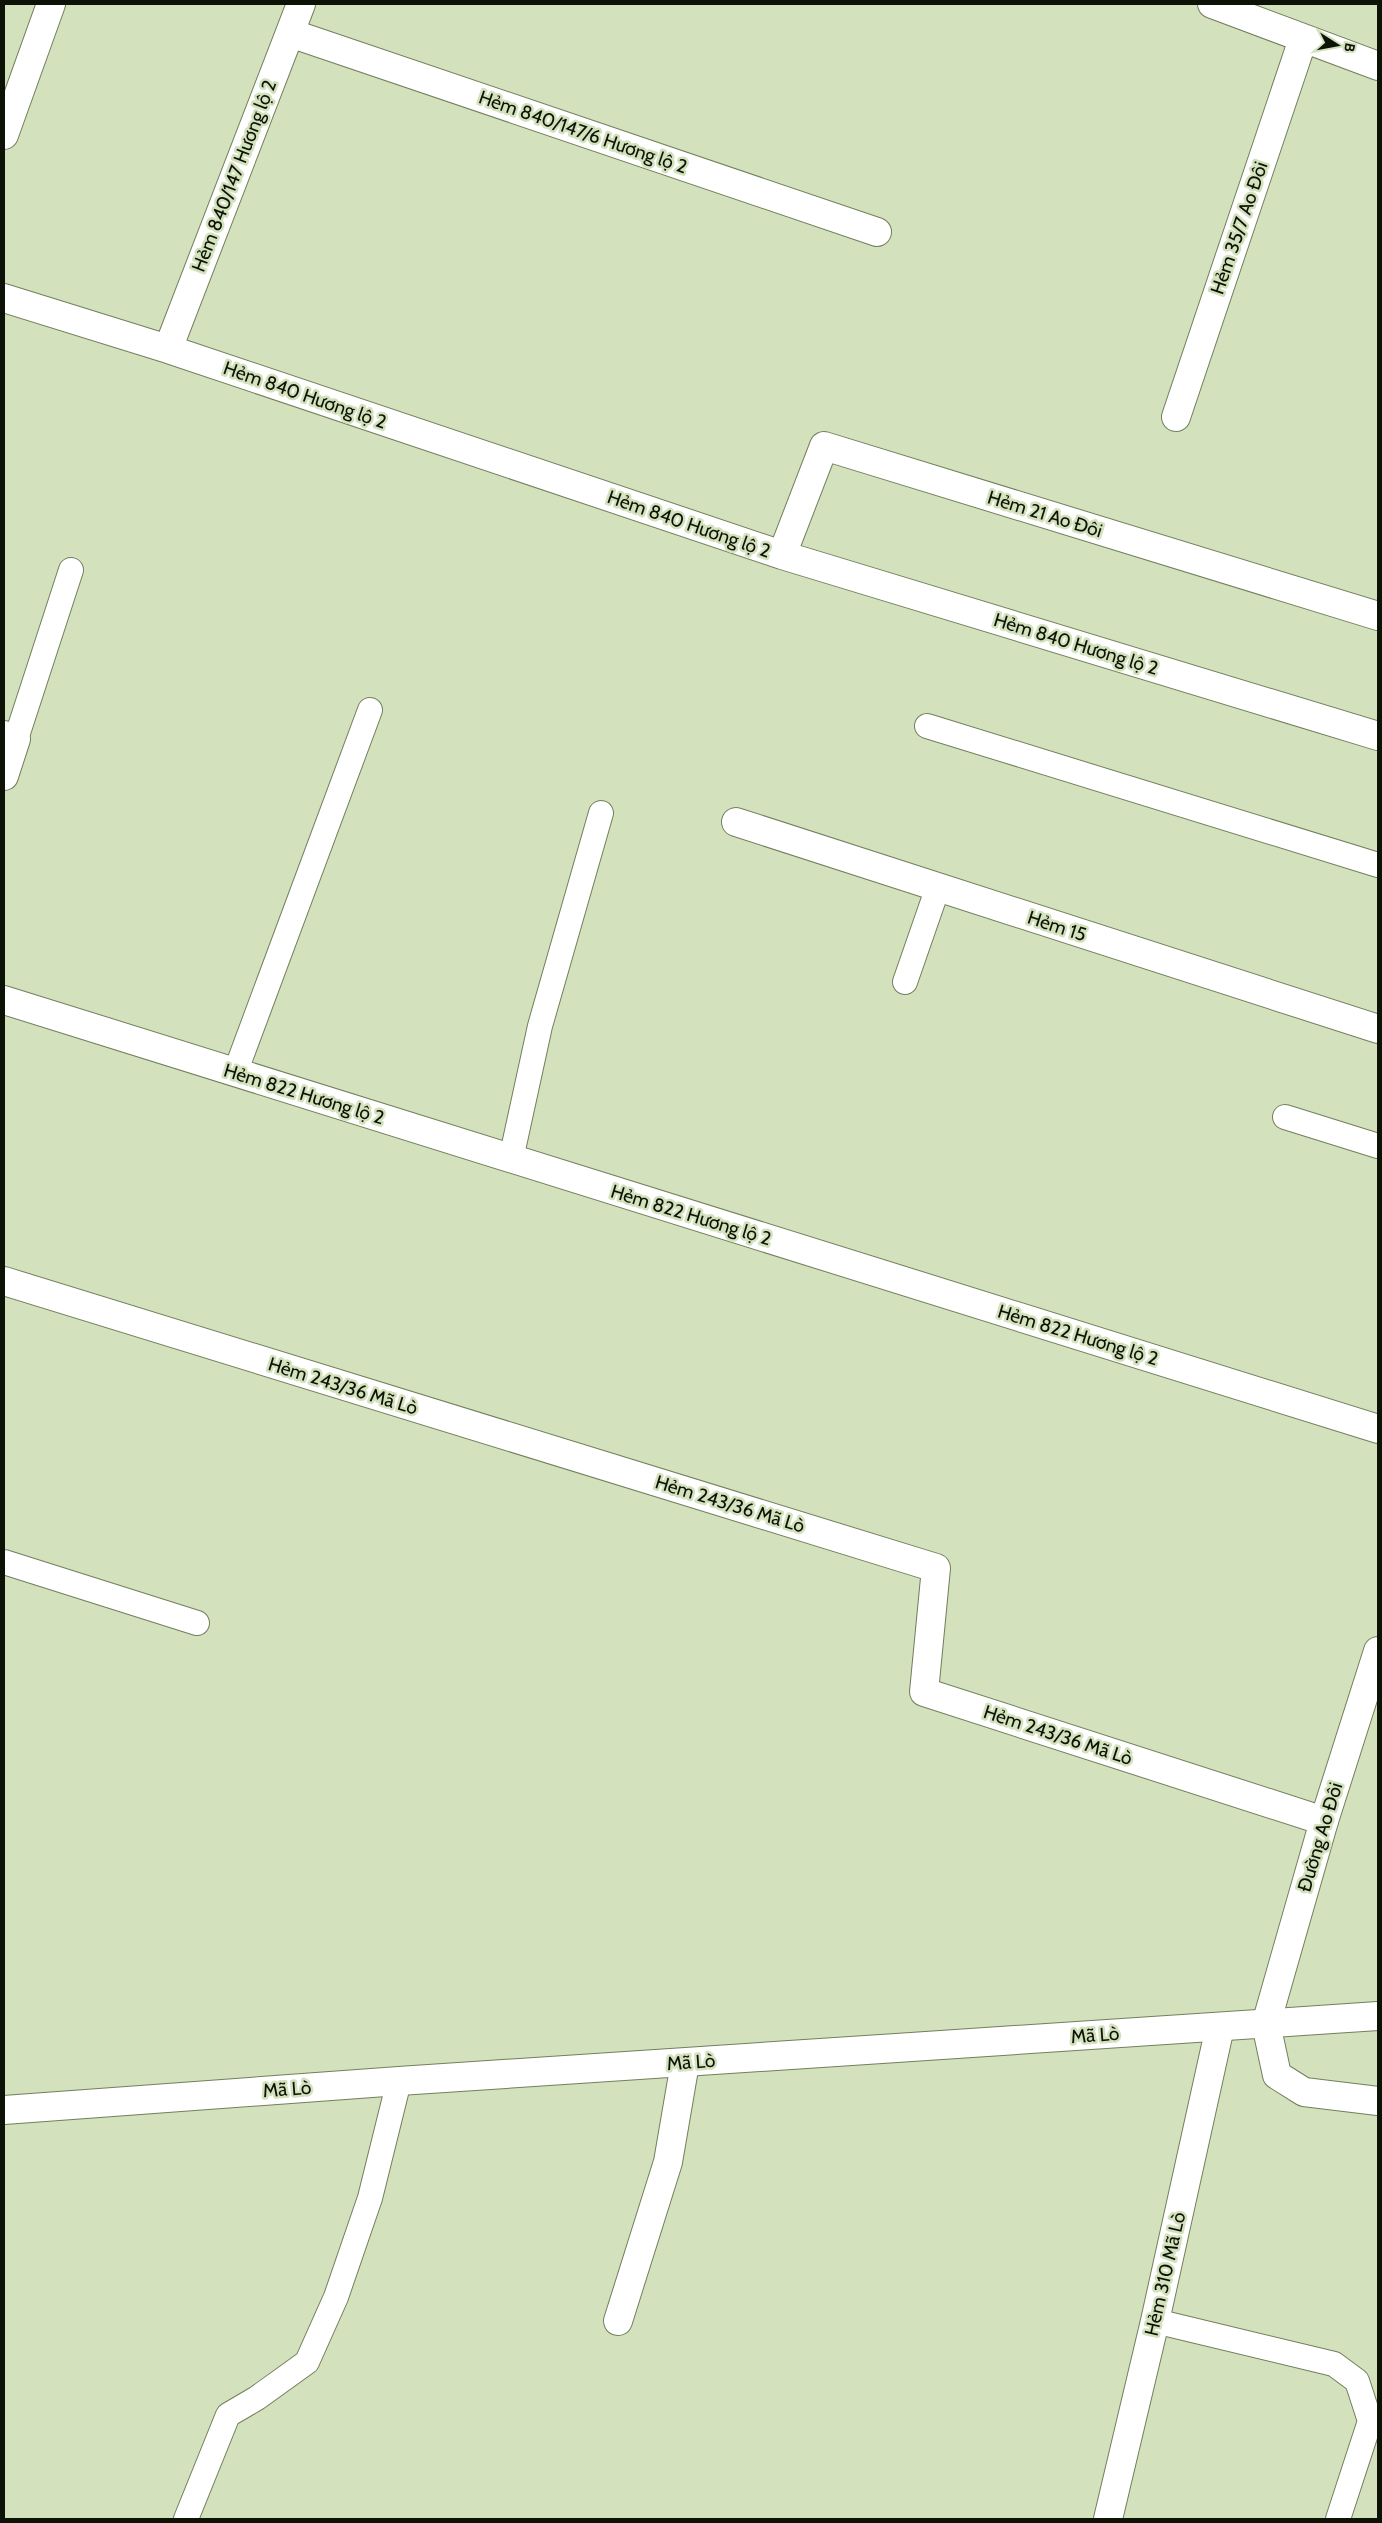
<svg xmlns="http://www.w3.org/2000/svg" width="1382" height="2523" viewBox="0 0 1382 2523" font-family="Cabin,sans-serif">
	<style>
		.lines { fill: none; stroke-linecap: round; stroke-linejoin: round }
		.service-casing { stroke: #727f5d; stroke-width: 26 }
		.minor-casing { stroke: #727f5d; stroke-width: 30 }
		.tertiary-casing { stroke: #727f5d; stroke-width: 30 }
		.secondary-casing { stroke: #727f5d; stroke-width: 30 }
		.service { stroke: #fff; stroke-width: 24 }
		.minor { stroke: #fff; stroke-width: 28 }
		.tertiary { stroke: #fff; stroke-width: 28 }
		.secondary { stroke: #fff; stroke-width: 28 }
		.labels { text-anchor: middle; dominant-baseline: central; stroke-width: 5; stroke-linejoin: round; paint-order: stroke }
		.street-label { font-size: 19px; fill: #0d1206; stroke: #d3e1bc }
	</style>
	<rect width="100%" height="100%" fill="#d3e1bc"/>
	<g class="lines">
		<defs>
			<path id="service" d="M927,726L1378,865
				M16,739L71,570
				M905,982L938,887
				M235,1073L370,710
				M1285,1117L1378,1146
				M511,1159L540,1026L601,813
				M4,1562L197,1623
				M1155,2321L1334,2364L1357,2381L1370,2421L1338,2519
				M186,2519L228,2415L257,2398L307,2362L336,2297L370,2198L399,2081"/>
			<path id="minor" d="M1212,4L1378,66
				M290,33L877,232
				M4,135L51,4
				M4,298L168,349L782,555L1378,736
				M168,349L301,4
				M1176,417L1303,39
				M782,555L824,446L1378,616
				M4,735L16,739L4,776
				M736,822L1378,1029
				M4,1000L1378,1429
				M4,1281L936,1568L924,1692L1324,1821
				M1266,2024L1277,2075L1304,2092L1378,2101
				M618,2321L668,2162L685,2063
				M1108,2519L1155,2321L1220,2027"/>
			<path id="tertiary" d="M1266,2024L1324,1821L1378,1651"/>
			<path id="secondary" d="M4,2110L399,2081L1378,2016"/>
		</defs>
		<use href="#service" class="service-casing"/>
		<use href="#minor" class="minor-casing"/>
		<use href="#tertiary" class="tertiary-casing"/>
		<use href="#secondary" class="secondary-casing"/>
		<use href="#service" class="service"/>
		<use href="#minor" class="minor"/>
		<use href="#tertiary" class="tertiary"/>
		<use href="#secondary" class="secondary"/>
	</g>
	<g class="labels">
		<g class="street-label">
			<text transform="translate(583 132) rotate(19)">Hẻm 840/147/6 Hương lộ 2</text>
			<text transform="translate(234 176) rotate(-69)">Hẻm 840/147 Hương lộ 2</text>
			<text transform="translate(1239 228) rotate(-71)">Hẻm 35/7 Ao Đôi</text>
			<text transform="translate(305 395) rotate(19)">Hẻm 840 Hương lộ 2</text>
			<text transform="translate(1045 514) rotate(17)">Hẻm 21 Ao Đôi</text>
			<text transform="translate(689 524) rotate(19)">Hẻm 840 Hương lộ 2</text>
			<text transform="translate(1076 644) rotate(17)">Hẻm 840 Hương lộ 2</text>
			<text transform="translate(1057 926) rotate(18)">Hẻm 15</text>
			<text transform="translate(304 1094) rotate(17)">Hẻm 822 Hương lộ 2</text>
			<text transform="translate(691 1215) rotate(17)">Hẻm 822 Hương lộ 2</text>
			<text transform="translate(1078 1335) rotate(17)">Hẻm 822 Hương lộ 2</text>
			<text transform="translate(343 1386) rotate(17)">Hẻm 243/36 Mã Lò</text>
			<text transform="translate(730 1504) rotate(17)">Hẻm 243/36 Mã Lò</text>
			<text transform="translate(1058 1735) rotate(18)">Hẻm 243/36 Mã Lò</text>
			<text transform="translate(1320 1837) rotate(-73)">Đường Ao Đôi</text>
			<text transform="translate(1095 2035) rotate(-4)">Mã Lò</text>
			<text transform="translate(691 2062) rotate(-4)">Mã Lò</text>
			<text transform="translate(287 2089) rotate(-4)">Mã Lò</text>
			<text transform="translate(1165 2274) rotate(-77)">Hẻm 310 Mã Lò</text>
		</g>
	</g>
	<rect width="1382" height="2523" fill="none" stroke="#0d1206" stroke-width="10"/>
	<g transform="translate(1337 45) rotate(101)" stroke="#d3e1bc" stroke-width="4" paint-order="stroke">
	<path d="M0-4L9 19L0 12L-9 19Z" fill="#0d1206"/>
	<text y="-8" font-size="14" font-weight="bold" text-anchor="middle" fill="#0d1206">B</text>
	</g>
</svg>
